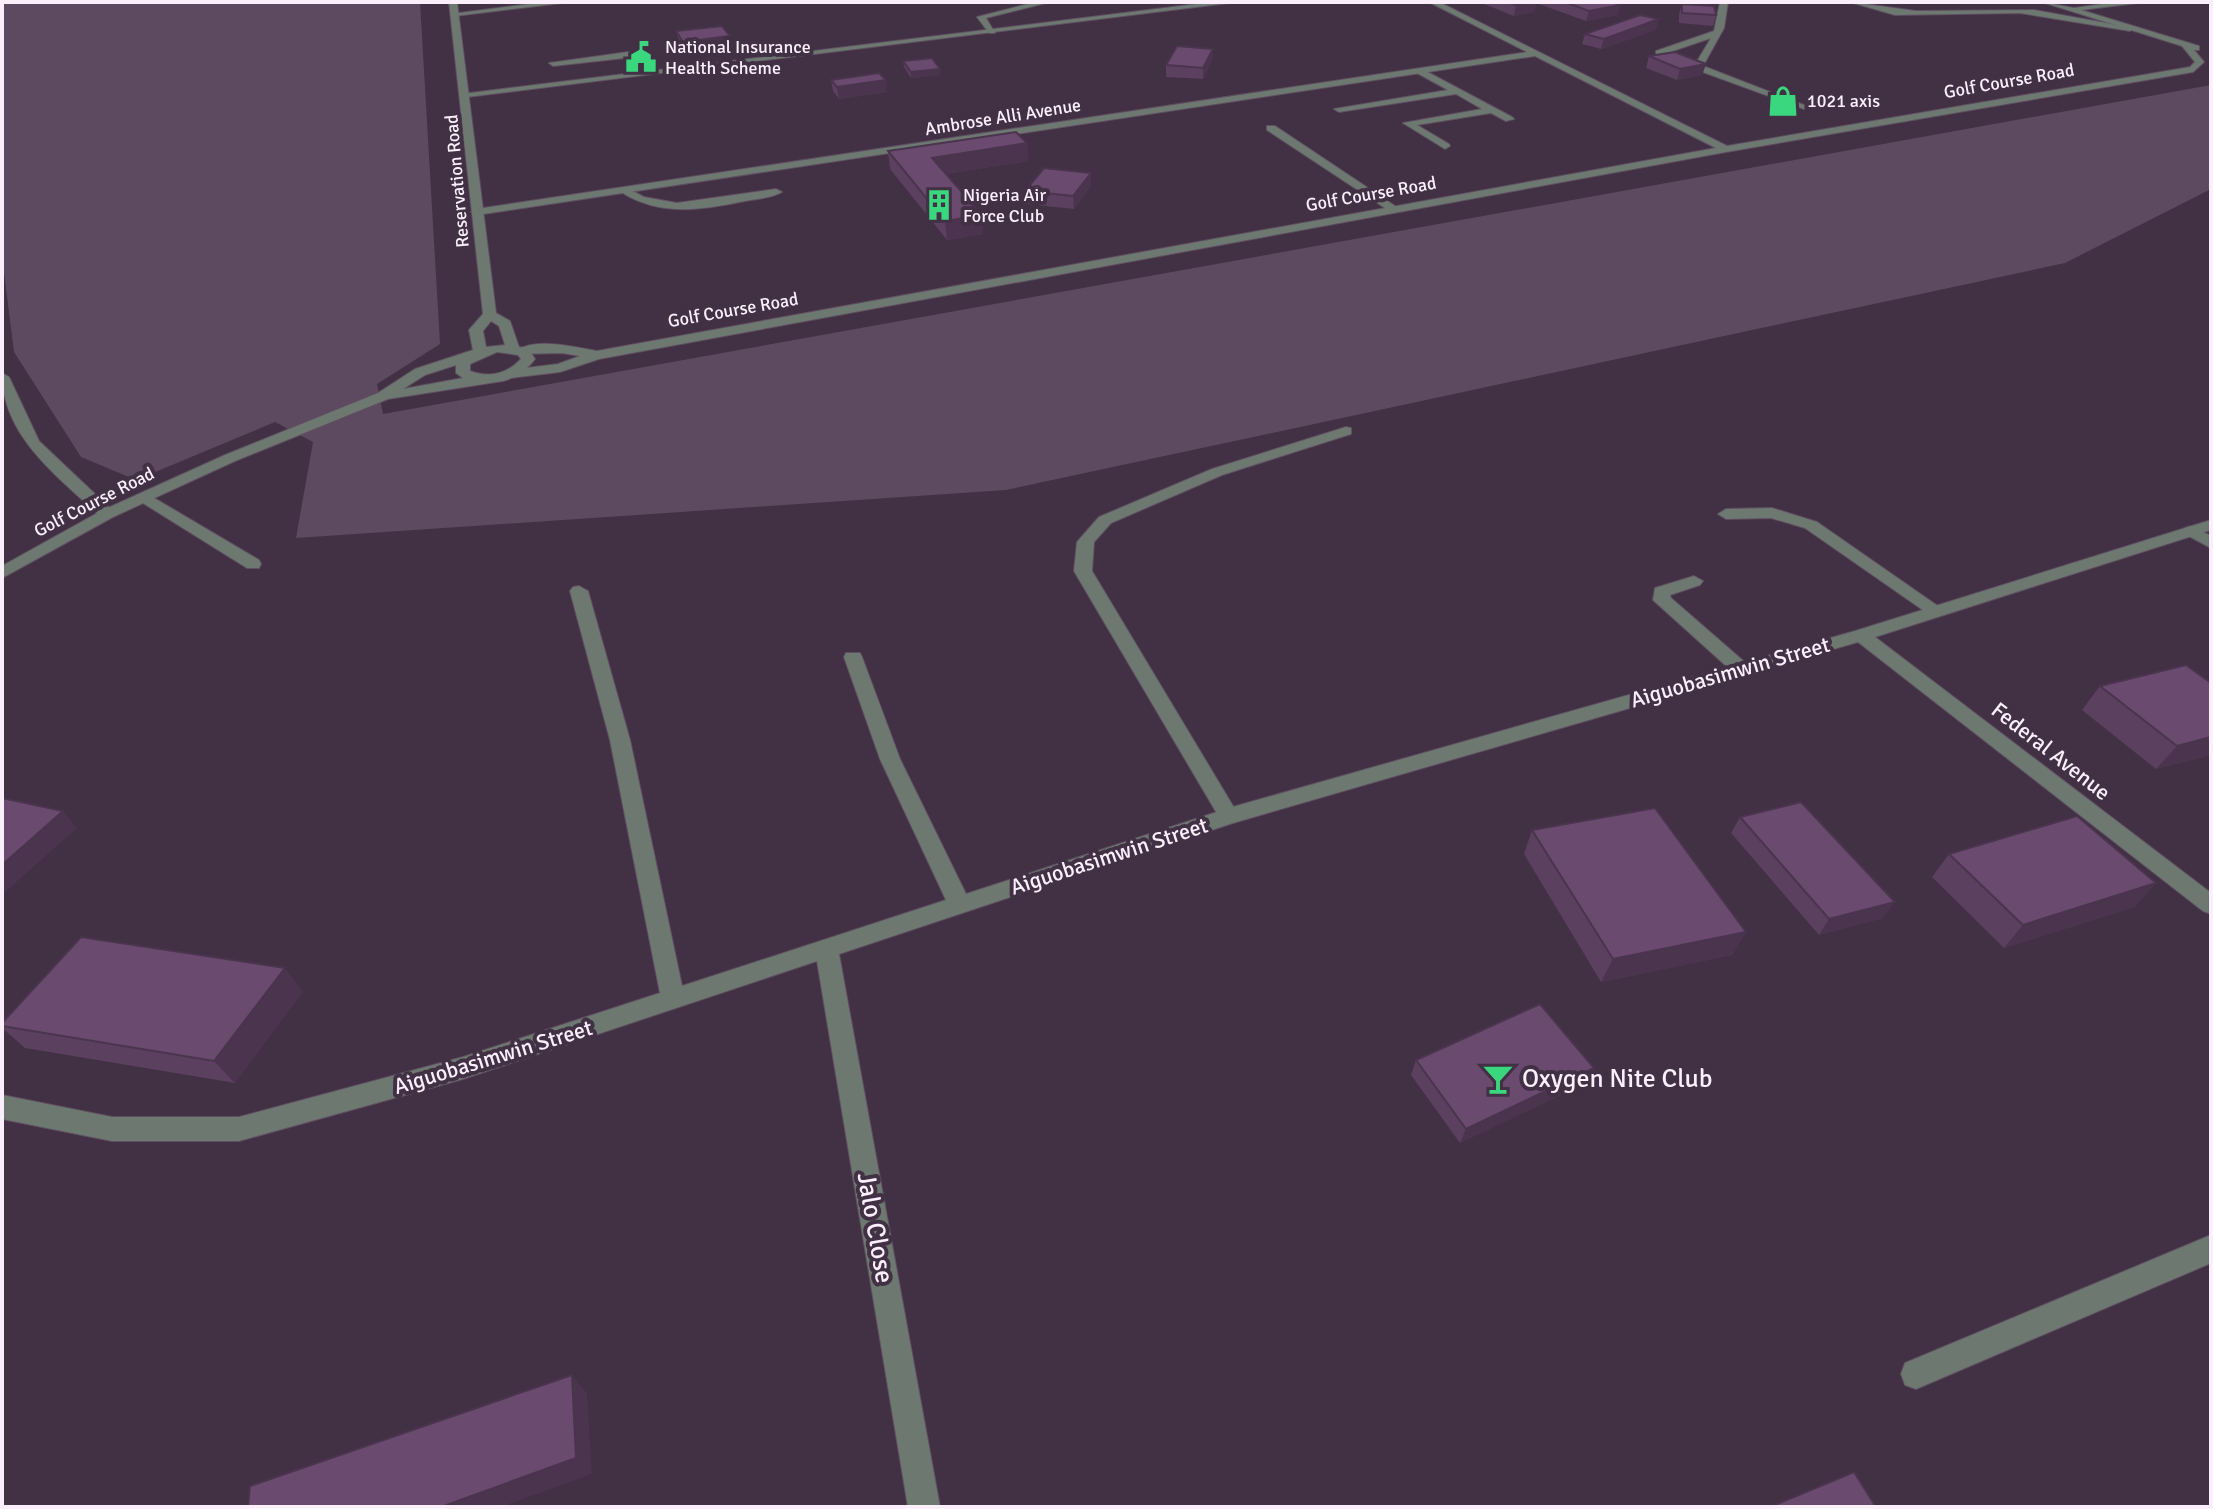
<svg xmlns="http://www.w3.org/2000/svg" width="2213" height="1509" viewBox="0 0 2213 1509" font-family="Signika,sans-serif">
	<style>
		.green { fill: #5d4a60 }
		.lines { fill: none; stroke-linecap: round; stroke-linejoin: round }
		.service-casing { stroke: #604f62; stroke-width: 2 }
		.minor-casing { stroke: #604f62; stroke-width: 2 }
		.tertiary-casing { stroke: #604f62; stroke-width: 2 }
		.service { fill: #6d7970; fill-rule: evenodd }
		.minor { fill: #6d7970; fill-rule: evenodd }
		.tertiary { fill: #6d7970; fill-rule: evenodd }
		.wall { fill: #5b405f }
		.shaded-wall { fill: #4a344e }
		.building { fill: #6a4a6f; stroke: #4a344e; stroke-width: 2 }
		.labels { text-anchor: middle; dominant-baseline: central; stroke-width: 8; stroke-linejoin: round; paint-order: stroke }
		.far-poi-label { font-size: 18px; fill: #fbeffc; stroke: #423045; text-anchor: start }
		.far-street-label { font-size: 18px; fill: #fbeffc; stroke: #423045 }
		.street-label { font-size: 22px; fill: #fbeffc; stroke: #423045 }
		.near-poi-label { font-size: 26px; fill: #fbeffc; stroke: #423045; text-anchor: start }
		.near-street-label { font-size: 26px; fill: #fbeffc; stroke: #423045 }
	</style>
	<rect width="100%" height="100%" fill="#423045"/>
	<path class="green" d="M2,2H420L440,344L377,384L383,414L2211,85V189L2065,263L1006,490L296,538L313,442L275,422L136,480L81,457L14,352L2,256Z"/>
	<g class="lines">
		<defs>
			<path id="service" d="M545,2H571L455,16L451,14Z
				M1036,2H1050L986,18L995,33H989L977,17Z
				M1720,2H1728L1724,28L1703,66L1804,105V109L1656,55V51L1714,31ZM1711,38L1696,63L1667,53Z
				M1850,2L1916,11L2034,10L2134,28L2130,31L2020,13L1895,15Z
				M628,52L632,55L637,76H631L625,58L553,66L549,63Z
				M1420,68L1512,117L1514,119L1506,121L1491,113L1417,125L1449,144L1450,146L1445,149L1403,123L1482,109L1456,94L1339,112L1334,109L1448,90L1417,73Z
				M1267,126H1275L1401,210L1391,212L1267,130Z
				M625,187L644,197L677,203L776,189L782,192C772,198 757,199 745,201C702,210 660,217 621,192V188Z
				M1346,427L1351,428V434L1222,475L1111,523L1094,542L1092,571L1239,816L1236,822H1222L1074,571L1077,542L1099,517L1212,469Z
				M144,492L259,560L261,564L259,568H247L138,500L136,497Z
				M1772,508L1817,522L1945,611L1936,617L1930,615L1805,528L1771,518L1726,519L1718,514L1726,509Z
				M2191,526L2211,536V548L2185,534L2183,531L2185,528Z
				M1694,576L1703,581L1700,585L1670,595L1671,598L1748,665L1750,669L1748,673H1734L1653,600L1655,588Z
				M2211,1235V1263L1916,1389L1905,1385L1901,1374L1905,1363Z"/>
			<path id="minor" d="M1213,2H1237L467,97L462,94Z
				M1429,2H1439L1727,146L2190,67L2195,62L2182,46L2042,2L2074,8L2116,2H2146L2081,10L2199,46V50H2194L2204,62L2193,72L1726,152L599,359L560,372L510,378L503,374L510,370L558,364L580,356L562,353L518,354L516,351C536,337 574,347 597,351L1716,148L1535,56L477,215L471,212L477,209L1527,52Z
				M2,373L9,377L39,441L113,511V517H101C59,477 2,437 2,373Z
				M2211,520V530L1875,637L2211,893V914L2203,911L1858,642L1233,823L839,954L940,1507H908L817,961L463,1079L239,1141H112L2,1119V1095L112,1117H239L463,1057L660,993L610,740L570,591L573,587L579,586L588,591L630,740L682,986L946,900L880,759L844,657L846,653H860L862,657L900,759L966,894L1229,808L1855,631Z"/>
			<path id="tertiary" d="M449,2H457L496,313L510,321L519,347L528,348L535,359C526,371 517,377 503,381L388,399L235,461L113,517L2,578V566L101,511L225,455L378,393L415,369L473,350L469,330L483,314ZM491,321L499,326L505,345L486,347L483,331ZM497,352L518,355L521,359C507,374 489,378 470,371V364ZM456,365V373L463,378L403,389L425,375Z"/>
		</defs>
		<use href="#service" class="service-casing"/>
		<use href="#minor" class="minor-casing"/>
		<use href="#tertiary" class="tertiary-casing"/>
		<use href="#service" class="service"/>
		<use href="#minor" class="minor"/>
		<use href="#tertiary" class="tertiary"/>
	</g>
	<path class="wall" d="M1479,2H1612L1618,15L1586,21L1536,3L1534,12L1514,16Z
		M1682,4L1716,15L1713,26L1679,23V14Z
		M1656,30L1601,49L1582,44L1585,34Z
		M676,31L732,47L685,53L679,42Z
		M1213,49L1212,60L1203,79L1166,77V65Z
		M1649,56L1706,64L1702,75L1677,80L1646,68Z
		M903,61L940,75L911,78L904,67Z
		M831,80L887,92L839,99L833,91Z
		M1027,143L1028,161L946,174L982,215L983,234L947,240L890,169L888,151Z
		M1091,186L1074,209L1026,204L1025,191Z
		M2100,686L2211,755L2156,769L2082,710Z
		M1740,817L1883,918L1819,935L1731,833Z
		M1532,830L1746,932L1732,955L1601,982L1524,854Z
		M1949,854L2156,883L2134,907L2004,948L1932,877Z
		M303,991L235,1083L25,1048L2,1028V1023Z
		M1416,1060L1594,1068L1586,1083L1460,1143L1411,1075Z"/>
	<path class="shaded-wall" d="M1536,2L1534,12L1514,16L1516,5Z
		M1620,5L1618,15L1586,21L1589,11Z
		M1659,19L1656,30L1601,49L1604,39Z
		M730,36L732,47L685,53L683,42Z
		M1213,49L1212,60L1203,79V68Z
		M1706,64L1702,75L1677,80L1680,69Z
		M940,69V75L911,78V72Z
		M886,80L887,92L839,99L837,87Z
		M1027,143L1028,161L933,176L932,158Z
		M1091,173V186L1074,209L1073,196Z
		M982,215L983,234L947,240L945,221Z
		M2211,737V755L2156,769L2177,746Z
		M63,811L77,828L2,895V865Z
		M2156,883L2134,907L2004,948L2023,925Z
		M1895,902L1883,918L1819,935L1829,919Z
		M1746,932L1732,955L1601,982L1613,959Z
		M285,968L303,991L235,1083L214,1061Z
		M1594,1068L1586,1083L1460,1143L1466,1129Z
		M572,1375L587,1393L592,1474L501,1507H441Z"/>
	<path class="building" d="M1507,2H1535L1516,5Z
		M1565,2H1612L1620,5L1589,11Z
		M1682,4L1714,6L1716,15L1682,13Z
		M1640,15L1659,19L1604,39L1585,34Z
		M722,26L730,36L683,42L676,31Z
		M1177,46L1213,49L1203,68L1166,65Z
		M1675,52L1706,64L1680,69L1649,56Z
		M932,58L940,69L911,72L903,61Z
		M879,73L886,80L837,87L831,80Z
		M1016,132L1027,143L932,158L982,215L945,221L888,151Z
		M1044,168L1091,173L1073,196L1025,191Z
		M2186,665L2211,683V737L2177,746L2100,686Z
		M2,798L63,811L2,865Z
		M1801,802L1895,902L1829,919L1740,817Z
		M1655,808L1746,932L1613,959L1532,830Z
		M2077,816L2156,883L2023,925L1949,854Z
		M81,937L285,968L214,1061L2,1026V1023Z
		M1540,1004L1594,1068L1466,1129L1416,1060Z
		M572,1375L576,1458L441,1507H248L250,1486Z
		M1854,1472L1876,1507H1770Z"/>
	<defs>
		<symbol id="civic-bare" viewBox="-9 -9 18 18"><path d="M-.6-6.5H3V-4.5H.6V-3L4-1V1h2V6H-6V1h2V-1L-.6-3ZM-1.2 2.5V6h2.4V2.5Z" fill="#3bd77e" stroke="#423045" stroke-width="2.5" paint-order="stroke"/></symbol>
		<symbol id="shop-bare" viewBox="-9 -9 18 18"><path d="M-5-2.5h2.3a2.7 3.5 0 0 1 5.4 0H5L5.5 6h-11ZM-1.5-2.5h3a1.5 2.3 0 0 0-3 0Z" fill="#3bd77e" stroke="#423045" stroke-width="2.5" paint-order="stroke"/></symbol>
		<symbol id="building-bare" viewBox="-9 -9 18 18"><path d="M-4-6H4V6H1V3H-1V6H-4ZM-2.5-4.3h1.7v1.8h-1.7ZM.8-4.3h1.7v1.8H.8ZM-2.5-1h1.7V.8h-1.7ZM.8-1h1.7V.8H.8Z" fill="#3bd77e" stroke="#423045" stroke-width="2.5" paint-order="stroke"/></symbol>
		<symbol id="bar-bare" viewBox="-9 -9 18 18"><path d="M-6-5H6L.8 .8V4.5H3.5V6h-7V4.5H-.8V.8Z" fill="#3bd77e" stroke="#423045" stroke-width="2.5" paint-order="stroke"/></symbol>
	</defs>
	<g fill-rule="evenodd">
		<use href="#civic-bare" x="619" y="35" width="44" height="44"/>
		<use href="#shop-bare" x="1761" y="79" width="44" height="44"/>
		<use href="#building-bare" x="917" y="183" width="44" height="44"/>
		<use href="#bar-bare" x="1476" y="1057" width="44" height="44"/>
	</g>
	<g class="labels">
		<g class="far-poi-label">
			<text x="665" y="47">National Insurance<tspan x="665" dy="21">Health Scheme</tspan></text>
			<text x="1807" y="101">1021 axis</text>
			<text x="963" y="195">Nigeria Air<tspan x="963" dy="21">Force Club</tspan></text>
		</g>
		<g class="far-street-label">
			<text transform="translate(2009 81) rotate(-10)">Golf Course Road</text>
			<text transform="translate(1003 117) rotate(-9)">Ambrose Alli Avenue</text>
			<text transform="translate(457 181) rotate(-95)">Reservation Road</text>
			<text transform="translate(1371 194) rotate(-10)">Golf Course Road</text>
			<text transform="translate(733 310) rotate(-10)">Golf Course Road</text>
			<text transform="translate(94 502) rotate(-27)">Golf Course Road</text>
		</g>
		<g class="street-label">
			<text transform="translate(1730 672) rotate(-16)">Aiguobasimwin Street</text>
			<text transform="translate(2051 751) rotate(38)">Federal Avenue</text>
			<text transform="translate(1109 856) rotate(-18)">Aiguobasimwin Street</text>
			<text transform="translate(493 1057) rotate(-17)">Aiguobasimwin Street</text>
		</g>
		<g class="near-poi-label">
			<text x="1522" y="1079">Oxygen Nite Club</text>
		</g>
		<g class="near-street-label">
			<text transform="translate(875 1228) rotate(80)">Jalo Close</text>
		</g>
	</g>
	<rect width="2213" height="1509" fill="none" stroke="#fbeffc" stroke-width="8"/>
</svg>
